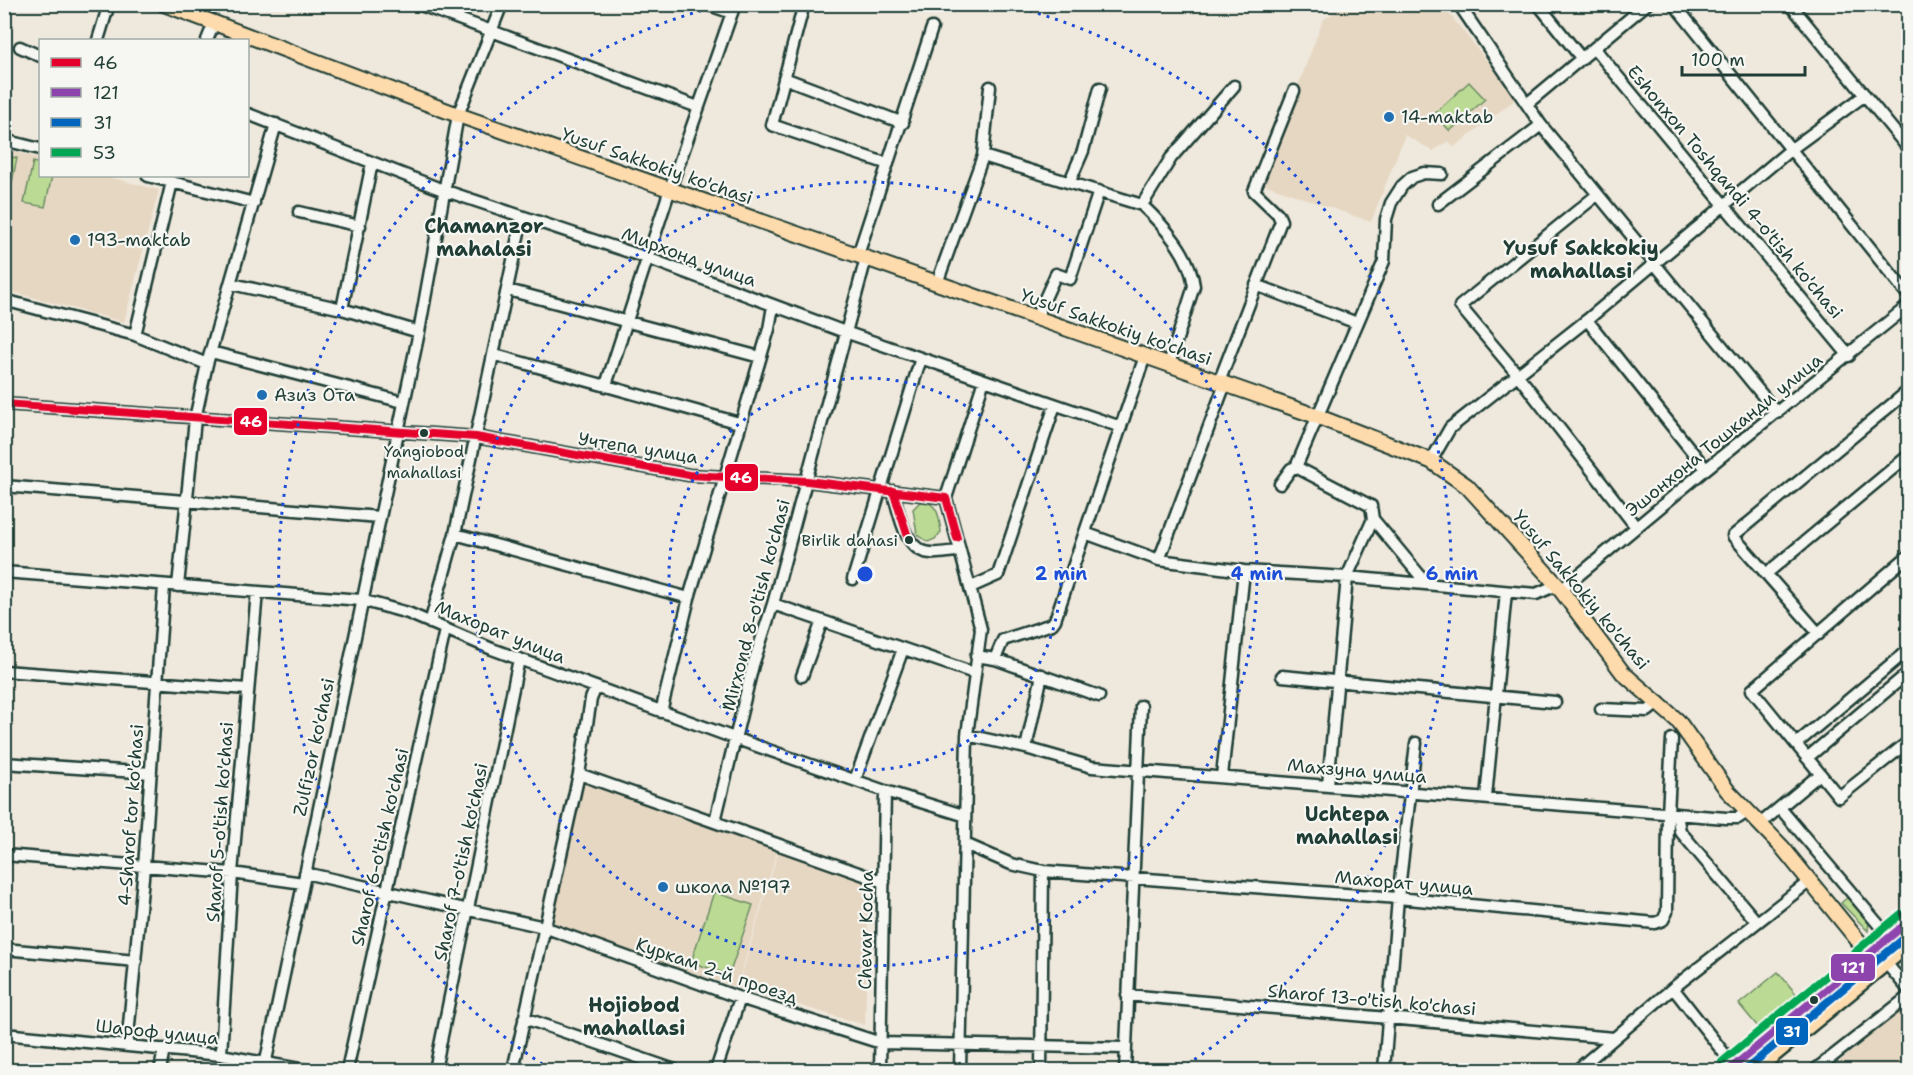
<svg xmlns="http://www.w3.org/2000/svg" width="1913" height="1075" viewBox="0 0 1913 1075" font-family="'Shantell Sans',sans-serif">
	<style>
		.built { fill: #e6d7c2 }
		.green { fill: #bbdb94; stroke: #6d8c64; stroke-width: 1.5 }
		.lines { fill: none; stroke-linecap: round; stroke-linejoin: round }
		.minor-casing { stroke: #1f3d34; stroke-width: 15 }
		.major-casing { stroke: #1f3d34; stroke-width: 18 }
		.highway-casing { stroke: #1f3d34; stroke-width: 20 }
		.minor { stroke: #f6f6f2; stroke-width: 10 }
		.major { stroke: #fedbac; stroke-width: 14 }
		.highway { stroke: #fedbac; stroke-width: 15 }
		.bus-1-casing { stroke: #f6f6f2; stroke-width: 12 }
		.bus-2-casing { stroke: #f6f6f2; stroke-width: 12 }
		.bus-3-casing { stroke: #f6f6f2; stroke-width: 12 }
		.bus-4-casing { stroke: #f6f6f2; stroke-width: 12 }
		.bus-1 { stroke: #e4002b; stroke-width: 8 }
		.bus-2 { stroke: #8e44ad; stroke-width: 8 }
		.bus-3 { stroke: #0065bd; stroke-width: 8 }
		.bus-4 { stroke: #00a651; stroke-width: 8 }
		.ring { fill: none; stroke: #1d4ed8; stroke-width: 3; stroke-dasharray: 3 6 }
		.poi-dot { fill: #1f6fb2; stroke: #f6f6f2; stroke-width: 2 }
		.bus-dot { fill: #1f3d34; stroke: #f6f6f2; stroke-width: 2 }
		.labels { text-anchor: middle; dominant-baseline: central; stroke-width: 4.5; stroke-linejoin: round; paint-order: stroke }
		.bus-label { font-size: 16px; fill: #1f3d34; stroke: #f6f6f2 }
		.poi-label { font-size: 18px; fill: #1f3d34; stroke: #f6f6f2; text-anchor: start }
		.street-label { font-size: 18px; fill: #1f3d34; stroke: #f6f6f2 }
		.neighbourhood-label { font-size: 20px; font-weight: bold; fill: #1f3d34; stroke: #f6f6f2 }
		.centre { fill: #1d4ed8; stroke: #f6f6f2; stroke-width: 3 }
		.ring-label { font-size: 18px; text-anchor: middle; font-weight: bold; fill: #1d4ed8; stroke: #f6f6f2; stroke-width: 4.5; stroke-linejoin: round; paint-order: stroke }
		.line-badge { stroke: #f6f6f2; stroke-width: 2 }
		.badge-label { font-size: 16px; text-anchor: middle; font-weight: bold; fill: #fff }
	</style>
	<rect width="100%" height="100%" fill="#efe8dc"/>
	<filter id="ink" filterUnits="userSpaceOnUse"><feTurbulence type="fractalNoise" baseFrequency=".0167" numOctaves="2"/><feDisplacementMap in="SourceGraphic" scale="12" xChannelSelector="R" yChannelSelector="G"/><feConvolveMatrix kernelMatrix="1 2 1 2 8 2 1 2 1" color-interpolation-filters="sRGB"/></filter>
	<g filter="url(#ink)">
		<path class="built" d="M1345,5H1442L1517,98L1454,147L1448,141L1433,151L1405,135L1371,222L1261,183L1323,20Z
			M4,149L40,158V176H105L159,190L124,322L5,290Z
			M584,781L778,848L737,987L550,926Z
			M779,849L869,882L865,1025L738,987Z
			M1908,1005V1070H1829Z"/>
		<path class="green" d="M1469,82L1485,99L1450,131L1434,114Z
			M5,156L17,158L5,216L4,156Z
			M33,162L40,164V176H52L45,207L24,203Z
			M921,501C939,503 939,517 941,532L935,539L928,542L917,534L913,509Z
			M714,892L753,905L729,975L691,962Z
			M1849,896L1869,921L1868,931L1841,903Z
			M1778,972L1797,995L1758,1027L1739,1004Z"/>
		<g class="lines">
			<defs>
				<path id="minor" d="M418,4L698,107
					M706,4L732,13
					M804,4L772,125L888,164
					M1538,4L1582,59
					M1674,4L1908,295
					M1790,4L1908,148
					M1462,9L1541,125L1777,413
					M98,40L109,4
					M207,40L214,23
					M20,47L40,56
					M1595,49L1849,356
					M784,78L903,123
					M1528,103L1647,4
					M248,114L443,190L647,258L845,332L1121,427
					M4,140L40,149
					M983,156L1142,205C1164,226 1190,254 1194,286L1169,364
					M148,176L254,203
					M1070,181L1083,151L1100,88
					M1597,195L1460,306L1517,374L1636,527
					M1438,204L1541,125
					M1142,205L1171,158L1234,86
					M299,212L360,226
					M858,255L932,28
					M937,283L983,156L990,87
					M232,284L342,309L419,332
					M1256,285L1357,323
					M508,290L760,357
					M4,300L135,335L207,364
					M342,309L372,163
					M1036,318L1056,274L1070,279L1099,191
					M1587,320L1706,469
					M135,335L172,182
					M211,352L403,402
					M495,355L739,423
					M1219,382L1281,221L1278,214L1254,191L1294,91
					M606,385L670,189L735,4
					M4,404L476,437L689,475L807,481L946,498
					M1431,461L1450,428L1587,320L1790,150L1865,95
					M1296,467L1371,506L1373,519L1427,584
					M1280,484L1291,469L1296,467L1384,261L1386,219L1391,203L1402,186L1412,177L1424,173L1442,174
					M4,486L379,517
					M893,491C899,511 904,552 931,553C940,554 951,551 960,551
					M946,498L981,629L967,735L960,1070
					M946,498L984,380
					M1085,533L1159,560L1244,571L1347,577L1536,594L1557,585
					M455,534L689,598
					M1908,556L1752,690L1839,797L1908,742
					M1159,560L1225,384
					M4,572L361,600L408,613L492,649L737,739L885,791L963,815
					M1766,574L1908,456
					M853,579L921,358
					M178,586L195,419L207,364L276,124
					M971,587L998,575L1055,405
					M1561,590L1706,469L1908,306
					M773,604L974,673
					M430,623L455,534L522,218
					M1819,634L1733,536L1908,391
					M976,656L995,659L1099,696
					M995,659L1003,640L1052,624L1055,620L1145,356
					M4,671L247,689
					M802,676L822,621
					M1282,676L1555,702
					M1601,709L1648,711L1659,702
					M661,712L689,598L769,329L773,306
					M967,735L1026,748L1092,767L1726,818H1738L1747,812
					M1796,744L1908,650
					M1026,748L1042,675
					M1807,758L1908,673
					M4,763L151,773
					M579,774L884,882
					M1222,776L1244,571
					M855,780L903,649
					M1328,785L1347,577L1373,519
					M1486,797L1506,592
					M1780,808L1889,937
					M1677,814L1680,831L1756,921
					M715,821L753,665L773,604L866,258
					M1760,824L1820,774
					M965,844L1011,864L1043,871L1398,898L1655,923L1663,920L1667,912L1668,813L1672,739
					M4,855L232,873L303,883
					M305,873L544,927L740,998L881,1043L1125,1048
					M4,949L136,961
					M1886,963L1908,989
					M1673,988L1734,1066
					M1127,995L1614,1038
					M524,1018L675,1070
					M4,1034L221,1055L305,1070
					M127,1046L144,867L164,586
					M221,1055L232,873L257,592
					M160,1070L164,1049
					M264,1070L419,332L458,115L502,4
					M347,1070L445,630
					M435,1070L519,659
					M513,1070L579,774L591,699L596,687
					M716,1070L740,998
					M880,1070L885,791
					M1041,1070L1043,871
					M1125,1070L1141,706
					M1384,1070L1398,898L1416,743
					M1577,1070L1673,988L1810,881
					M1815,1070L1908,997"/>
				<path id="major" d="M164,4L458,115L1316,416L1431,461L1467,486L1557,585L1623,673L1678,721L1727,790L1782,847L1869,954"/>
				<path id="highway" d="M1729,1070L1908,922
					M1754,1070L1908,944"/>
			</defs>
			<use href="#minor" class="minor-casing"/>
			<use href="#major" class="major-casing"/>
			<use href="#highway" class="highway-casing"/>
			<use href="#minor" class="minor"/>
			<use href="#major" class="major"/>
			<use href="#highway" class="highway"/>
			<defs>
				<path id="bus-1" d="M4,404L476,437L689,475L807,481L946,498L957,538
					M893,491L909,540"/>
				<path id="bus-2" d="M1729,1070L1908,922"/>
				<path id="bus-3" d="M1745,1070L1908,935"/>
				<path id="bus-4" d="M1722,1062L1901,914"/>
			</defs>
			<use href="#bus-1" class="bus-1-casing"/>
			<use href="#bus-2" class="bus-2-casing"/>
			<use href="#bus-3" class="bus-3-casing"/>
			<use href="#bus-4" class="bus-4-casing"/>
			<use href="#bus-1" class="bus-1"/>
			<use href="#bus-2" class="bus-2"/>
			<use href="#bus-3" class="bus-3"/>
			<use href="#bus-4" class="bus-4"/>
		</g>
	</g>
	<g class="ring">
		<circle cx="865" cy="574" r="196"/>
		<circle cx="865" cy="574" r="392"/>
		<path d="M550 1069A587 587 0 0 1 718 6M1012 6A587 587 0 0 1 1180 1069"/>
	</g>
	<g class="poi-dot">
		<circle cx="1389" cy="117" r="6"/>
		<circle cx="75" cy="240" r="6"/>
		<circle cx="262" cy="395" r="6"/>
		<circle cx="663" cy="887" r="6"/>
	</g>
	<g class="bus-dot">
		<circle cx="424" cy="433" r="5"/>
		<circle cx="909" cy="540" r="5"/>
		<circle cx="1814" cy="1000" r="5"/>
	</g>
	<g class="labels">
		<g class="bus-label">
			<text x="424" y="451">Yangiobod<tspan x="424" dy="21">mahallasi</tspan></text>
			<text x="898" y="540" text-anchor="end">Birlik dahasi</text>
		</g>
		<g class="poi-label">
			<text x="1401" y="117">14-maktab</text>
			<text x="87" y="240">193-maktab</text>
			<text x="274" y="395">Азиз Ота</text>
			<text x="675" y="887">школа №197</text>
		</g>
		<g class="street-label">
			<text transform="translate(657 166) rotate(19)">Yusuf Sakkokiy ko'chasi</text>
			<text transform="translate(1735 192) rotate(50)">Eshonxon Toshqandi 4-o'tish ko'chasi</text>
			<text transform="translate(689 257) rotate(20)">Мирхонд улица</text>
			<text transform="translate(1116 327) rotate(19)">Yusuf Sakkokiy ko'chasi</text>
			<text transform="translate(1724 435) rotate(-39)">Эшонхона Тошканди улица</text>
			<text transform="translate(638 448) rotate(9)">Учтепа улица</text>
			<text transform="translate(1581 590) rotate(50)">Yusuf Sakkokiy ko'chasi</text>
			<text transform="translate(756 605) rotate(-75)">Mirxond 8-o'tish ko'chasi</text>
			<text transform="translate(500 632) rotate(22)">Махорат улица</text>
			<text transform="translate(314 747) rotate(-78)">Zulfizor ko'chasi</text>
			<text transform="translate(1357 771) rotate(5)">Махзуна улица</text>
			<text transform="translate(131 815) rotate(-86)">4-Sharof tor ko'chasi</text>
			<text transform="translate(220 822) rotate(-86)">Sharof 5-o'tish ko'chasi</text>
			<text transform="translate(380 847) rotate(-77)">Sharof 6-o'tish ko'chasi</text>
			<text transform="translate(461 862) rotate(-78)">Sharof 7-o'tish ko'chasi</text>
			<text transform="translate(1404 883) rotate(5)">Махорат улица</text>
			<text transform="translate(866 930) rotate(-89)">Chevar Kocha</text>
			<text transform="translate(717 971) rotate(19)">Куркам 2-й проезд</text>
			<text transform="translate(1372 1000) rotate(5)">Sharof 13-o'tish ko'chasi</text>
			<text transform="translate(157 1032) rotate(6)">Шароф улица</text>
		</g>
		<g class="neighbourhood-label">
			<text x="484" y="226">Chamanzor<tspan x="484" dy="23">mahalasi</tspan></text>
			<text x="1581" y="248">Yusuf Sakkokiy<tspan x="1581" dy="23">mahallasi</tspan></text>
			<text x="1347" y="814">Uchtepa<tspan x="1347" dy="23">mahallasi</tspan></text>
			<text x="634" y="1005">Hojiobod<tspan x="634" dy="23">mahallasi</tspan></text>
		</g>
	</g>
	<circle cx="865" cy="574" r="9" class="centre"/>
	<g class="ring-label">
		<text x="1061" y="580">2 min</text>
		<text x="1257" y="580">4 min</text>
		<text x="1452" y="580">6 min</text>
	</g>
	<g class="line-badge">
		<rect x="233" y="407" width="35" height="29" rx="6" fill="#e4002b"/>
		<rect x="724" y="463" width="35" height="29" rx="6" fill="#e4002b"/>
		<rect x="1830" y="953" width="46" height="29" rx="6" fill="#8e44ad"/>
		<rect x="1775" y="1017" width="34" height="29" rx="6" fill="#0065bd"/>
	</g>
	<g class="badge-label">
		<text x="251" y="427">46</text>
		<text x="741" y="483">46</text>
		<text x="1853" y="973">121</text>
		<text x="1792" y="1037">31</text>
	</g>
	<rect width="1913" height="1075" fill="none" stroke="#f6f6f2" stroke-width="24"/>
	<rect x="12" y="12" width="1889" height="1051" fill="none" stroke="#1f3d34" stroke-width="2" filter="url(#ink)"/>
	<rect x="39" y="39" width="210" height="138" fill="#f6f6f2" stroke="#a0aca6" stroke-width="1.5"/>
	<rect x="51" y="58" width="30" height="9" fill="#e4002b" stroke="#a0aca6" stroke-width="1.5"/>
	<text x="93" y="69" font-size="18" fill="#1f3d34">46</text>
	<rect x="51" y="88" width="30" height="9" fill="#8e44ad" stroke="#a0aca6" stroke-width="1.5"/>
	<text x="93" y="99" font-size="18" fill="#1f3d34">121</text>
	<rect x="51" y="118" width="30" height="9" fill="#0065bd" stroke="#a0aca6" stroke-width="1.5"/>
	<text x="93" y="129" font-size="18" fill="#1f3d34">31</text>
	<rect x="51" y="148" width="30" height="9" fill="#00a651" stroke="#a0aca6" stroke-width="1.5"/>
	<text x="93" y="159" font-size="18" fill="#1f3d34">53</text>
	<path d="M1682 66v9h123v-9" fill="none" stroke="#1f3d34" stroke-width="3"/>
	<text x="1691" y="66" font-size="18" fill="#1f3d34" stroke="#f6f6f2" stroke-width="4.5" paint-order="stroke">100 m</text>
</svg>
